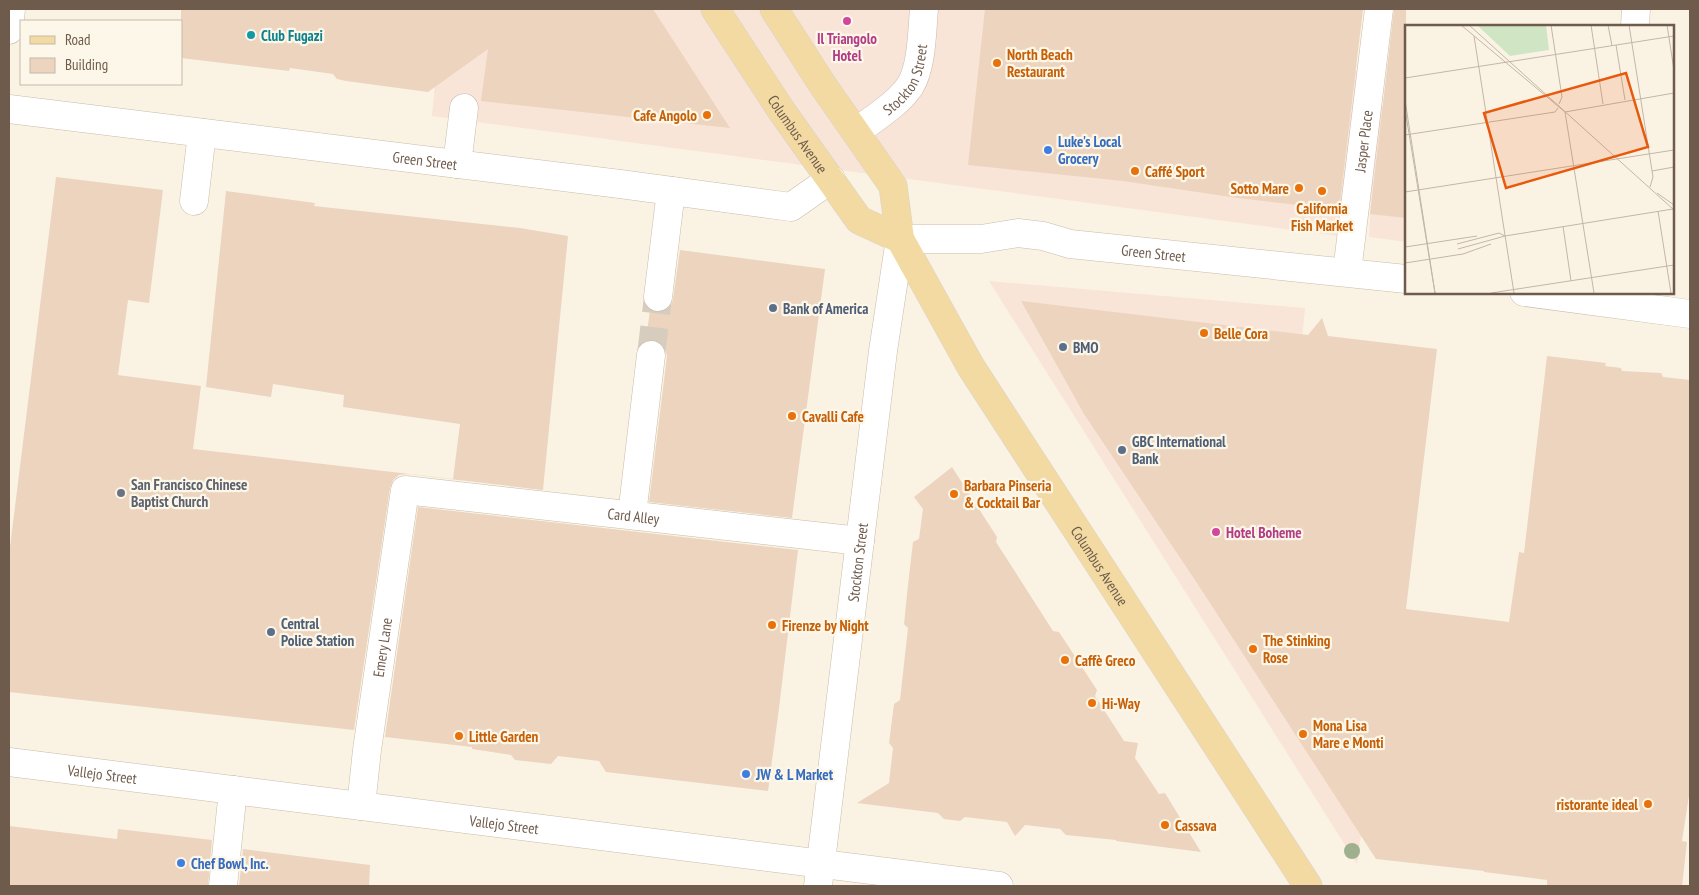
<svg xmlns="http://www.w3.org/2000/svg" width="1699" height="895" viewBox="0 0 1699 895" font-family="'PT Sans Narrow',sans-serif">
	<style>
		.commercial { fill: #f9e4d8 }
		.building { fill: #ecd4be }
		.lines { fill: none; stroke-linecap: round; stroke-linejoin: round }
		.minor-tunnel { stroke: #d7cdbe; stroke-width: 28; stroke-dasharray: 28 14; stroke-linecap: butt }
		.minor-casing { stroke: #c9bbab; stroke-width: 29 }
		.major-casing { stroke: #dad4d0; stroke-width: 29 }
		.minor { stroke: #fff; stroke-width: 28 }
		.major { stroke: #f2daa2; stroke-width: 28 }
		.tree { fill: #9fb08e }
		.hotel-dot { fill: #d1479c; stroke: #fdf7e9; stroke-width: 2 }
		.culture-dot { fill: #0f9aa8; stroke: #fdf7e9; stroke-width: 2 }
		.food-dot { fill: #e8710a; stroke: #fdf7e9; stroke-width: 2 }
		.shop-dot { fill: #3f7fe0; stroke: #fdf7e9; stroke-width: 2 }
		.service-dot { fill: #5c6f8a; stroke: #fdf7e9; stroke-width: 2 }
		.worship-dot { fill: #6b7280; stroke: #fdf7e9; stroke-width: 2 }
		.labels { text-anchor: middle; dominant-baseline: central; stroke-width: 4.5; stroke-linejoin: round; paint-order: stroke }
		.culture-label { font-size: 15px; font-weight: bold; fill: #0d838f; stroke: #fdf7e9; text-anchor: start }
		.hotel-label { font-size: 15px; font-weight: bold; fill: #b23c85; stroke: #fdf7e9 }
		.food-label { font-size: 15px; font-weight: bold; fill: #c56008; stroke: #fdf7e9; text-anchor: start }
		.street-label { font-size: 15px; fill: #6f5b4c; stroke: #fdf7e9 }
		.shop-label { font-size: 15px; font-weight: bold; fill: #366cbe; stroke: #fdf7e9; text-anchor: start }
		.service-label { font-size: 15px; font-weight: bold; fill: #4e5e75; stroke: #fdf7e9; text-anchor: start }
		.worship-label { font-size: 15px; font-weight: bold; fill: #5b616d; stroke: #fdf7e9; text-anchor: start }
		.inset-road { fill: none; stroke: #c2b6a7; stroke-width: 1 }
		.view { fill: #e8590c; fill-opacity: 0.15; stroke: #e8590c; stroke-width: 2.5 }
		.inset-edge { fill: none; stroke: #6f5b4c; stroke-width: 2.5 }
	</style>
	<rect width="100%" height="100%" fill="#faf3e4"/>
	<path class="commercial" d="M442,9H1148L1145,39L1362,71L1346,237L432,116Z
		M1376,105L1406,108V242L1369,237Z
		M989,281L1305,308L1279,582L1392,611L1357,864Z"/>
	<path class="building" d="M181,9H653L730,128L481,101L488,49L428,92L346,81L337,79L333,74L290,68L289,71L181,58Z
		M985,9H1363L1339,210L1238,198L1123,181L968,165Z
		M1394,9H1406V218L1370,214Z
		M56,177L163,190L149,303L128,300L118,375L201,386L193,449L453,479L460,424L343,407L344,395L273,384L271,397L206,387L226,191L315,203L314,206L520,228L568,236L543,490L407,474L399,475L393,480L390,488L354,730L9,692V555Z
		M680,250L825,269L792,518L649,502L667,356L665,348L661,343L653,340H646L650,310L657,312L665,311L671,306L673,299Z
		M1021,301L1308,335L1322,318L1328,336L1437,349L1406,609L1509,622L1519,552L1524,553L1547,356L1606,363L1605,366L1621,368L1622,371L1661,373L1663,377L1690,380V789L1682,841L1687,842L1682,886H1547V880L1484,872V871L1376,859L1197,583L1084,414Z
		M952,467L997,537L996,542L1053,631L1059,632L1097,690L1095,696L1124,741L1138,743L1135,758L1159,794L1165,793L1201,852L1116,841V840L1066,835L1060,829L1025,825L1015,836L1007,822L965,817L960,821L944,819L938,813L857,803L889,783L893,748L889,743L894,704L900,700L908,628L904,624L908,585L913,542L919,539L923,509L914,497Z
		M418,507L798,550L779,708L768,791L606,772L599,761L558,756L551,764L515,760L511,755L472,749V747L385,737Z
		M9,826L117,839L118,829L212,840L208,886H9Z
		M243,849L370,865L369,886H239Z"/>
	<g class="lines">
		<path class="minor-tunnel" d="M651,355L658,297"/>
		<defs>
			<g id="minor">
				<path d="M1635,26L1636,9"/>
				<path d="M9,30L11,9"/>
				<path id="s1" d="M9,109L620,184L791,207L831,179"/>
				<path id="s2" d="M856,132C874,118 897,105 910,86C922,67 922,31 924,9"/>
				<path d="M457,164L464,108"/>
				<path d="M194,201L202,133"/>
				<path id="s3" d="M1347,272L1379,9"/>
				<path d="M1524,292L1690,314"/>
				<path d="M658,297L671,191"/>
				<path d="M632,515L651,355"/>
				<path id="s4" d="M9,762L999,886"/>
				<path id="s5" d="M361,806L367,750L405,490L860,541"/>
				<path d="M223,886L233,790"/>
				<path id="s6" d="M818,886L883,351L900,239H981L1018,233L1043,236L1070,244L1406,279"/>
			</g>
			<g id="major">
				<path id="s7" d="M715,9L781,110L859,220L900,239"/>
				<path id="s8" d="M774,9L822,84L893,186L900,239L971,367L1308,886"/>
			</g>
		</defs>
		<use href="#minor" class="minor-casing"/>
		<use href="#major" class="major-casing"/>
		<use href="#minor" class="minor"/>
		<use href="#major" class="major"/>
	</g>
	<circle class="tree" cx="1352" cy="851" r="8"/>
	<g class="hotel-dot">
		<circle cx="847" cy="21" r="5"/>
		<circle cx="1216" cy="532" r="5"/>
	</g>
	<circle class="culture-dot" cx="251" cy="35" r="5"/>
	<g class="food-dot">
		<circle cx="997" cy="63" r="5"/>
		<circle cx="707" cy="115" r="5"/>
		<circle cx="1135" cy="171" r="5"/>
		<circle cx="1299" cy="188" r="5"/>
		<circle cx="1322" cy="191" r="5"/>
		<circle cx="1204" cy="333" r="5"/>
		<circle cx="792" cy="416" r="5"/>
		<circle cx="954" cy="494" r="5"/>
		<circle cx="772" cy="625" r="5"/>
		<circle cx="1253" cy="649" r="5"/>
		<circle cx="1065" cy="660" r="5"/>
		<circle cx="1092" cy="703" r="5"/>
		<circle cx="1303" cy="734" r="5"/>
		<circle cx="459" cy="736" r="5"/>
		<circle cx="1648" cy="804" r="5"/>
		<circle cx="1165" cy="825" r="5"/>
	</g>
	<g class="shop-dot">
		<circle cx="1048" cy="150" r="5"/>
		<circle cx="746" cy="774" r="5"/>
		<circle cx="181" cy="863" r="5"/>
	</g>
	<g class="service-dot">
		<circle cx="773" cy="308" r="5"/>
		<circle cx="1063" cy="347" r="5"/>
		<circle cx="1122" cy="450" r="5"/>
		<circle cx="271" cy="632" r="5"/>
	</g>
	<circle class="worship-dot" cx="121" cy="493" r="5"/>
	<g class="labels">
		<g class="culture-label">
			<text x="261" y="35">Club Fugazi</text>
		</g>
		<g class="hotel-label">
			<text x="847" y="38">Il Triangolo<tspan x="847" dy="17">Hotel</tspan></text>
			<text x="1226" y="532" text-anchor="start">Hotel Boheme</text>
		</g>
		<g class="food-label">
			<text x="1007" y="54">North Beach<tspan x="1007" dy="17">Restaurant</tspan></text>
			<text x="697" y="115" text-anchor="end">Cafe Angolo</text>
			<text x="1145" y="171">Caffé Sport</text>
			<text x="1289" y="188" text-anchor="end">Sotto Mare</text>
			<text x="1322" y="208" text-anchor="middle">California<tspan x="1322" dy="17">Fish Market</tspan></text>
			<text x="1214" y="333">Belle Cora</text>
			<text x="802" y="416">Cavalli Cafe</text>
			<text x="964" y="485">Barbara Pinseria<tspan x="964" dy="17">&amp; Cocktail Bar</tspan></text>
			<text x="782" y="625">Firenze by Night</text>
			<text x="1263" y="640">The Stinking<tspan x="1263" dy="17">Rose</tspan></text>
			<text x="1075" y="660">Caffè Greco</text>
			<text x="1102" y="703">Hi-Way</text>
			<text x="1313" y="725">Mona Lisa<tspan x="1313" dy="17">Mare e Monti</tspan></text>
			<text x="469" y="736">Little Garden</text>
			<text x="1638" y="804" text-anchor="end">ristorante ideal</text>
			<text x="1175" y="825">Cassava</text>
		</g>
		<g class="street-label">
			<text stroke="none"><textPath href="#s2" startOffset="75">Stockton Street</textPath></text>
			<text stroke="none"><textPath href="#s7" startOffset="150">Columbus Avenue</textPath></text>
			<text stroke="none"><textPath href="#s3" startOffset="132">Jasper Place</textPath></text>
			<text stroke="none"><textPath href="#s1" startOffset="419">Green Street</textPath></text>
			<text stroke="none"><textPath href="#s6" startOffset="908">Green Street</textPath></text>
			<text stroke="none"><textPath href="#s5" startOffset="549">Card Alley</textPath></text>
			<text stroke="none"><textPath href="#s6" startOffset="326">Stockton Street</textPath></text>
			<text stroke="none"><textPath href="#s8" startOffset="650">Columbus Avenue</textPath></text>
			<text stroke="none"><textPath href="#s5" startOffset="160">Emery Lane</textPath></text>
			<text stroke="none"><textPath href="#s4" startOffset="94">Vallejo Street</textPath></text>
			<text stroke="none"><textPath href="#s4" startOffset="499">Vallejo Street</textPath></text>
		</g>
		<g class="shop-label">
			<text x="1058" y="141">Luke's Local<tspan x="1058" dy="17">Grocery</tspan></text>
			<text x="756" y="774">JW &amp; L Market</text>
			<text x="191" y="863">Chef Bowl, Inc.</text>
		</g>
		<g class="service-label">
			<text x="783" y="308">Bank of America</text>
			<text x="1073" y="347">BMO</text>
			<text x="1132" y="441">GBC International<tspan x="1132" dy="17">Bank</tspan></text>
			<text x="281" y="623">Central<tspan x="281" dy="17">Police Station</tspan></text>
		</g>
		<g class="worship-label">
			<text x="131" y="484">San Francisco Chinese<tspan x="131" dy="17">Baptist Church</tspan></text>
		</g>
	</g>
	<g transform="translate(1405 25)">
		<rect width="269" height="269" fill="#faf3e4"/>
		<path d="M72,0H141L144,25L105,31Z" fill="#cfe5c4"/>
		<path class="inset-road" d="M56,0L160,87M64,0L269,185M146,0L157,72L154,79M186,0L198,79M203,0L207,21M224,0L248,152L245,162M262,0L269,45M69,11L109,268M211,20L220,75M0,53L269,11M0,75L30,268M0,84L30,268M0,110L150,87L153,83M247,146L269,142M0,167L269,125M252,168L269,180M253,186L266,268M158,201L166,256M52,219L94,208L100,211M0,222L72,211M53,224L100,211L268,184M0,238L58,229L86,219M86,268L269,240M189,268L160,87L269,68"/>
		<path class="view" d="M221,48L243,122L101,163L79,88Z"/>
		<rect width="269" height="269" class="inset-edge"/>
	</g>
	<rect width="1699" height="895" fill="none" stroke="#6f5b4c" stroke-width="20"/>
	<rect x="20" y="20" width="162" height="65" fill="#fdf7e9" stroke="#c4b9aa"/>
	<rect x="30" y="36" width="25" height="8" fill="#f2daa2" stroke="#c4b9aa"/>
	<text x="65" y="45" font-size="15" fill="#6f5b4c">Road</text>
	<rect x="30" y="58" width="25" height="15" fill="#ecd4be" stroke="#c4b9aa"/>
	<text x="65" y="70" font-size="15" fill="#6f5b4c">Building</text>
</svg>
